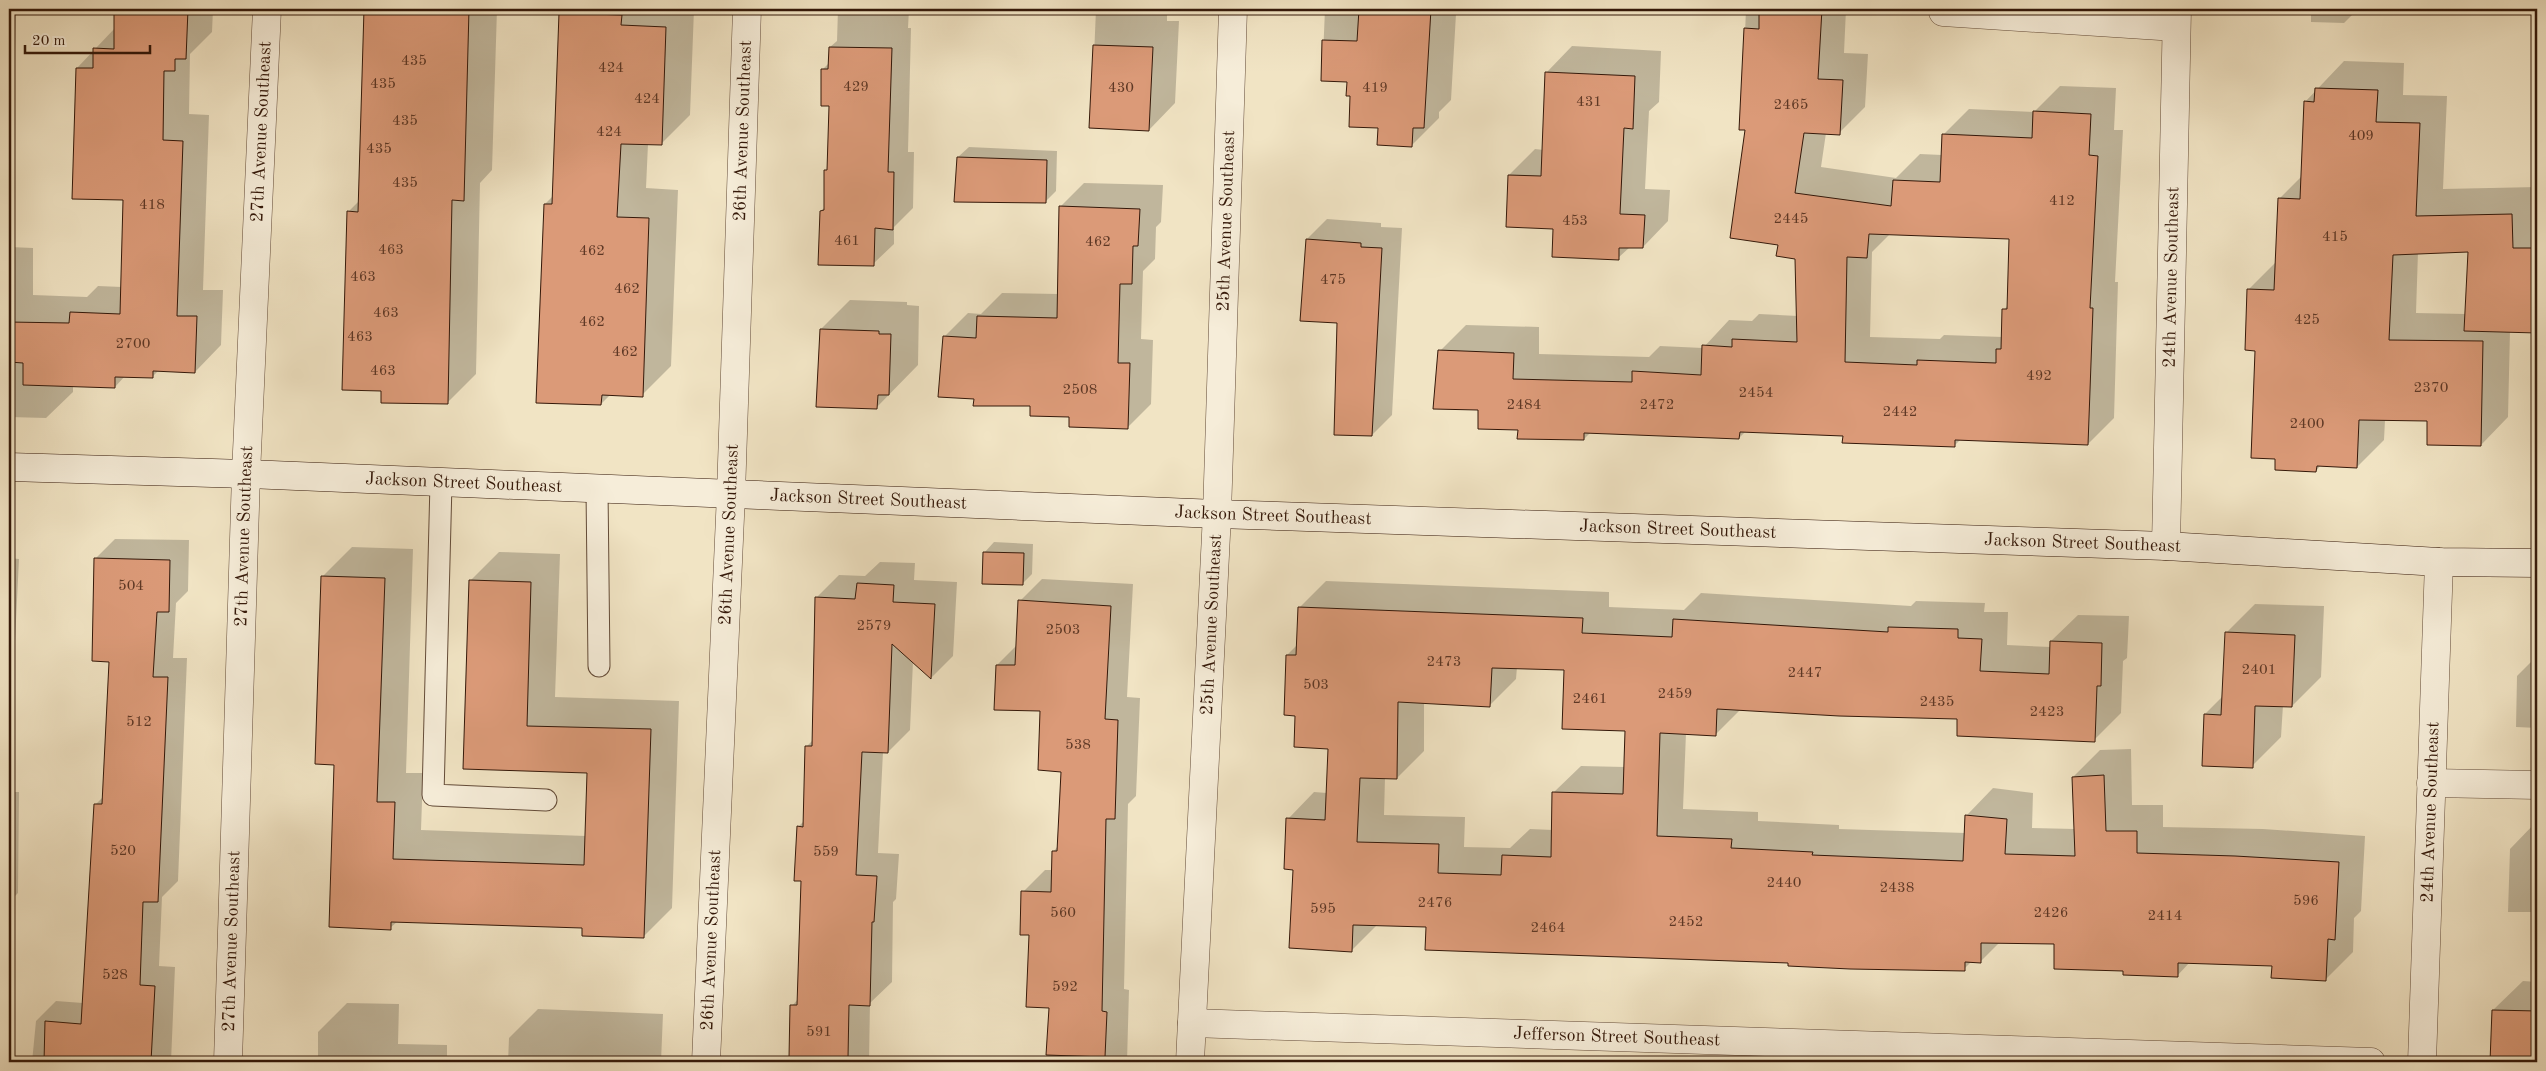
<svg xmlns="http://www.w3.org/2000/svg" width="2546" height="1071" viewBox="0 0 2546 1071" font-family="'Old Standard TT',serif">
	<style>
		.shadow { fill: #0003; fill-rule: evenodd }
		.building { fill: #db9a78; stroke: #341809; fill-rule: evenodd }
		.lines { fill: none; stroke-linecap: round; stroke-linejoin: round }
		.lane-casing { stroke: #634b38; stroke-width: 23 }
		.street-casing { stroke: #634b38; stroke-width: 29 }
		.secondary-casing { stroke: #341809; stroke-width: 29 }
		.lane { stroke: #f6edd9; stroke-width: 21 }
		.street { stroke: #f6edd9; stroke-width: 28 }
		.secondary { stroke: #f6edd9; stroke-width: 28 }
		.labels { text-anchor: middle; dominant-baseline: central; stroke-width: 5; stroke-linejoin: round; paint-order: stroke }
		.number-label { font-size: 15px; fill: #5e3825 }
		.street-label { font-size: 18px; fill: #341809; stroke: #f6edd9 }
	</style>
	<rect width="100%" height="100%" fill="#f1e4c4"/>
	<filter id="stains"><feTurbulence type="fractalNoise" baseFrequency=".004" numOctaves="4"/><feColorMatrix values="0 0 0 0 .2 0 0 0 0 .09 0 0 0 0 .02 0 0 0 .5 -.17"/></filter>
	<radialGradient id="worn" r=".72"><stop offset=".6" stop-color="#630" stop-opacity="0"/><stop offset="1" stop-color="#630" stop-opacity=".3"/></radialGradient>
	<path class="shadow" d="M9,9H16L10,247L33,248V295L87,297L98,286L122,287L124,199L77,68L115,28L116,9H213L212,32L190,54L189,114L209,115L203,290H223L221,345L195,372L159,370L152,377L125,376L115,387L73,385V392L46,418L9,417Z
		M366,9H497L492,170L480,183L476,374L447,403L382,390L348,212L360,200Z
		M560,9H694L690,115L661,144H648L646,188L678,190L671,366L642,395L611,394L601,404L545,204L553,196Z
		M838,9H909L908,28H911L908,152H914L913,208L894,227V244L873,264L821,211L825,207L830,105L823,69L830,62V47L837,41Z
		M1096,9H1167V21H1179L1175,103L1149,130L1091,127Z
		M1325,9H1461L1456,14L1451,100L1439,112V118L1412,145L1379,127L1351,95L1348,81L1322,80Z
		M1746,9H1846L1844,53L1868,54L1865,107L1839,133H1826L1821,167L1896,178L1920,154L1942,155L1943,135L1969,109L2034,112L2060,86L2116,88L2114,130H2123L2115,282H2118L2114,418L2088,444L1961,439L1954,446L1844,434L1746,431L1739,438L1591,432L1584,439L1519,429L1480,409L1440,351L1466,325L1539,327V354L1649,357L1660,346L1703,348L1729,320L1752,321L1759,314L1798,316L1797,258L1780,243L1747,129H1741ZM1890,234L2010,238L2008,305L2004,310L2003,337L1944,335L1940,339L1870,337L1872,252Z
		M2311,9H2358L2344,23L2311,22Z
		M1572,46L1661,51L1659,102L1649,111L1645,189L1670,190L1668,221L1643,247H1630L1618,258L1554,228L1509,175L1535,149L1544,150L1547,72Z
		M2344,61L2404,63L2403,95L2447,96L2443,189L2537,187V332L2510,331L2508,417L2481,445L2429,420H2385L2384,440L2357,467L2321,465L2316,471L2277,458L2256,349L2248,290L2276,262L2279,199L2302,176L2305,102ZM2470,250L2466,314L2416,313L2418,252Z
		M969,147L1057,151L1056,191L1046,201L958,157Z
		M1084,183L1163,185L1161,222L1156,227L1155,259L1143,271L1141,339L1153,340L1151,404L1127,428L1032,405L975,398L944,337L968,313L981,314L1002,293L1059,294L1060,207Z
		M1327,219L1381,223V227L1402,228L1392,415L1372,435L1338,322L1307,239Z
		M850,300L907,302V305L919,306L918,365L876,408L821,329Z
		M115,539L189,540L188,591L176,603L173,658H187L178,881L162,897L159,966L175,967L171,1062H32L36,1021L56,1001L83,1003L96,804L104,796L110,661L95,559Z
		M994,542L1033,544L1032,574L1022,584L984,553Z
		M352,547L413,549L406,773H423L421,830L586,836L588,772L465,768L470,581L499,552L560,554L555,697L679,701L672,908L643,937L583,927L398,921L390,928L335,763L323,576Z
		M9,558L19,559L15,641L9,648Z
		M880,562L915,563L914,580L957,582L953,656L931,678L913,661L910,730L888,752H883L878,853L899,854L896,899L893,902L892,982L870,1003L869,1062H794L792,1006L798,999L802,880L798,827L805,820L807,746L813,740L817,597L839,575L865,576Z
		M1042,579L1133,584L1127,697L1140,698L1136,796L1128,804L1124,989L1129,990L1127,1062H1047L1050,1007L1030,934L1023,892L1045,870H1053V852L1058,846L1062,770L1042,710L997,665L1017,645L1020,601Z
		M1326,581L1609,592V607L1684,610L1701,593L1911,606L1916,601L1985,603L1984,612H2008L2007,645L2051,647V641L2078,615L2129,616L2127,658L2123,661L2121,713L2094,740L1958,718L1741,709L1716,734L1686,733L1683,809L1758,812V821L1839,825V829L1966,833L1967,815L1993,788L2033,793L2032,828L2075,829L2073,777L2100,750L2131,749L2132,805H2163V827L2263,829L2365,836L2361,911L2354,918L2353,952L2326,979L2273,965L2190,962L2177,976L2125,970L2056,943L2000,942L1980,962L1972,961L1964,969L1789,962L1427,926L1378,924L1352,950L1294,868L1288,819L1314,792L1327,793L1330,747L1296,714L1287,655L1298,644L1299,608ZM1517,667L1566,669L1626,730L1625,767L1581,766L1554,792L1553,830L1530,829L1510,848L1464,847L1465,817L1384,815L1385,778H1397L1424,751V702L1489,706L1516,679Z
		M2255,604L2324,606L2321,677L2292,706L2283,705L2281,737L2252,766L2205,714L2223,696L2226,633Z
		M2537,656V728L2516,727L2517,676Z
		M9,792H19L18,893L9,902Z
		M2537,821V912H2508L2510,849Z
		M2523,981L2537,982V1062H2492L2493,1010Z
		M347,1003L399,1004L398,1044L447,1045V1062H318V1032Z
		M538,1009L663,1014L661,1062H508L509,1038Z
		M9,1033L14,1034L13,1062H9Z"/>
	<path class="building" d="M114,9H188L186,59H175V71H164L163,140L183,141L177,316H197L195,373L153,371V378L115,377V388L23,385V363L9,362V322L69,323L70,312L120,314L123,200L72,199L76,68H93V48L114,49Z
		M364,9H469L464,201L452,200L448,404L381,403V391L342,390L347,211L358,212Z
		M1359,9H1431L1424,128H1413L1412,147L1377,145L1378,128L1349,127L1350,96H1346L1347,82L1321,81L1322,40L1357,41Z
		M1759,9H1822L1818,79L1843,80L1840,135L1804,133L1795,193L1891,206L1893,180L1940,182L1942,134L2032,138L2033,111L2091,114L2089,155L2098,156L2090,308H2093L2088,445L1955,440V447L1842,443L1843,436L1740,432L1739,439L1584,433V440L1517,439L1518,430L1478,429V410L1433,409L1438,350L1514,353L1513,379L1632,382V371L1701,375L1702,345L1732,347V339L1797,342L1795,259L1776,256L1778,245L1730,238L1745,130H1739L1744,28L1759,29ZM1869,234L2009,239L2007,309H2002L2001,349H1996V363L1917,360V365L1845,362L1847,257L1867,258Z
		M559,13L622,15L621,25L666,27L662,145L621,144L617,217L649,218L643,397L602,395L601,405L536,403L544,204H552Z
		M1093,45L1153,47L1149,131L1089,128Z
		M829,47L892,48L888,172H894L893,230L875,228L874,266L818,265L820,211L824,210V170H827L829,106H821V69H828Z
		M1545,72L1635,76L1633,129L1624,128L1620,214L1645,215L1643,248H1619V260L1552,257L1553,229L1506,227L1508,175L1541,176Z
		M2315,88L2378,90L2376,122L2420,123L2416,216L2512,214L2513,248H2537V333L2464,331L2468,252L2393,255L2389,340L2483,341L2481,446L2427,445V421L2359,420L2357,468L2317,466L2316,472L2275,470V459L2251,458L2255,351L2245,350L2247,289L2274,290L2278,198L2300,199L2304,101L2314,102Z
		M957,157L1047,160L1046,203L954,202Z
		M1059,206L1140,209L1138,246H1133L1132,284H1120L1118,363H1130L1128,429L1069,427V417L1030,416V406H973L974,399L938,397L943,336L976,338L977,316L1057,318Z
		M1306,239L1361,243V247L1382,248L1372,436L1334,435L1337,323L1300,321Z
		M820,329L879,331V334H891L889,395H878L877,409L816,407Z
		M983,552L1024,553L1023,585L982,584Z
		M94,558L170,560L169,612H157L153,677H168L158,902H143L140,985L155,986L151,1062H44L45,1021L81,1024L94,804H102L109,662L92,661Z
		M321,576L385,578L377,802H395L393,859L584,865L587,773L463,769L469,580L531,582L527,726L651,729L644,938L582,936V928L391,922V930L329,927L334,765L315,764Z
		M857,583L894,585L893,602L935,604L931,679L892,644L888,753L862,752L856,875L877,876L874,922H872L870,1006L849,1005L848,1058H789L790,1005H797L801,881H794L797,826L803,827L805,746H812L815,597L855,599Z
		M1018,600L1111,606L1105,719L1118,720L1115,819H1106L1102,1011L1107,1012L1105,1057L1046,1055L1049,1008L1026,1007L1029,935H1020L1021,891L1051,892L1052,851H1057L1061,772L1038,770L1040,711L994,710L996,665H1015Z
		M1298,607L1583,618L1582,633L1672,637L1673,619L1888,632V627L1958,629V638L1982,639L1980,671L2049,674L2050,641L2102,643L2101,686H2097L2095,742L1957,736V719L1839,716L1717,709L1716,736L1660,733L1657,836L1732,839L1731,848L1813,852L1812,855L1963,861L1965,815L2007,819L2005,854L2075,856L2072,777L2104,775L2106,831H2137V853L2235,856L2339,862L2335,940L2328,939L2326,981L2271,978L2272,966L2178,963V977L2123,975V971L2054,969V944L1981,943V963L1965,962V971L1850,969L1788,966V963L1425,950L1426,927L1353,925L1352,952L1289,948L1293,870L1284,869L1286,818L1325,820L1328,749L1294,747L1295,716L1284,715L1286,655H1296ZM1492,668L1564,670L1562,729L1625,731L1623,794L1552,792L1551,857L1502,855L1501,875L1438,873L1439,844L1357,842L1360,778L1397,779L1398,702L1490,707Z
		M2225,632L2295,635L2292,707L2255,706L2253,768L2202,766L2204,714L2221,715Z
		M2492,1010L2537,1011V1062H2490Z"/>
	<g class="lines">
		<defs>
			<path id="lane" d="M441,483L433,795L546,800
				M597,489L599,666"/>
			<g id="street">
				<path d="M1943,12L2176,27"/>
				<path id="s1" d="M2166,546L2177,9"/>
				<path d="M2431,783L2537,785"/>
				<path id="s2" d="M1192,1023L2371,1062"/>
				<path id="s3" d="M228,1062L246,474L267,9"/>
				<path id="s4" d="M706,1062L731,494L747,9"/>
				<path id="s5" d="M1190,1062L1217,514L1233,9"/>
				<path id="s6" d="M2422,1062L2439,562"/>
			</g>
			<g id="secondary">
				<path id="s7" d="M9,467L246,474L1217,514L2166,546L2439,562L2537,563"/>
			</g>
		</defs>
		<use href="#lane" class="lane-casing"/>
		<use href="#street" class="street-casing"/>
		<use href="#secondary" class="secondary-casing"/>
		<use href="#lane" class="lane"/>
		<use href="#street" class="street"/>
		<use href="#secondary" class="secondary"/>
	</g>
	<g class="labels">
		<g class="number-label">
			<text x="414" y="61">435</text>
			<text x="611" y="68">424</text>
			<text x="383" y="84">435</text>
			<text x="856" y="87">429</text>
			<text x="1121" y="88">430</text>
			<text x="1375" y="88">419</text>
			<text x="647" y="99">424</text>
			<text x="1589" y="102">431</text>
			<text x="1791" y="105">2465</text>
			<text x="405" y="121">435</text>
			<text x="609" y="132">424</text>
			<text x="2361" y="136">409</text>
			<text x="379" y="149">435</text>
			<text x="405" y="183">435</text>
			<text x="2062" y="201">412</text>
			<text x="152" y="205">418</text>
			<text x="1791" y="219">2445</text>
			<text x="1575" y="221">453</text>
			<text x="2335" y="237">415</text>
			<text x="847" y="241">461</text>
			<text x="1098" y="242">462</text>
			<text x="391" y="250">463</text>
			<text x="592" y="251">462</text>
			<text x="363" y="277">463</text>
			<text x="1333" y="280">475</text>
			<text x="627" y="289">462</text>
			<text x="386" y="313">463</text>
			<text x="2307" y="320">425</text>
			<text x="592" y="322">462</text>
			<text x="360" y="337">463</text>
			<text x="133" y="344">2700</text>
			<text x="625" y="352">462</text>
			<text x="383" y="371">463</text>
			<text x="2039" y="376">492</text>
			<text x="2431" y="388">2370</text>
			<text x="1080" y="390">2508</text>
			<text x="1756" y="393">2454</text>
			<text x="1524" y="405">2484</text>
			<text x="1657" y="405">2472</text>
			<text x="1900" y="412">2442</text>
			<text x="2307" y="424">2400</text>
			<text x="131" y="586">504</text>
			<text x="874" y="626">2579</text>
			<text x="1063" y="630">2503</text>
			<text x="1444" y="662">2473</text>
			<text x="2259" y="670">2401</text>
			<text x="1805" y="673">2447</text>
			<text x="1316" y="685">503</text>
			<text x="1675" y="694">2459</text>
			<text x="1590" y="699">2461</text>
			<text x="1937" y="702">2435</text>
			<text x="2047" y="712">2423</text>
			<text x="139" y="722">512</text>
			<text x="1078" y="745">538</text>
			<text x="123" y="851">520</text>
			<text x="826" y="852">559</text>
			<text x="1784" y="883">2440</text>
			<text x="1897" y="888">2438</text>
			<text x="2306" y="901">596</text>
			<text x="1435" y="903">2476</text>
			<text x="1323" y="909">595</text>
			<text x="1063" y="913">560</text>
			<text x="2051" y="913">2426</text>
			<text x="2165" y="916">2414</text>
			<text x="1686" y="922">2452</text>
			<text x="1548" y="928">2464</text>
			<text x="115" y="975">528</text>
			<text x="1065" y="987">592</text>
			<text x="819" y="1032">591</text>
		</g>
		<g class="street-label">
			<text stroke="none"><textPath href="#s3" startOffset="931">27th Avenue Southeast</textPath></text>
			<text stroke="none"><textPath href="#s4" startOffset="932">26th Avenue Southeast</textPath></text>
			<text stroke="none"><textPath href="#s5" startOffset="842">25th Avenue Southeast</textPath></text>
			<text stroke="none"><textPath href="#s1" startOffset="269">24th Avenue Southeast</textPath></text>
			<text stroke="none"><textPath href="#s7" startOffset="455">Jackson Street Southeast</textPath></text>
			<text stroke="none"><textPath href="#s7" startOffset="860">Jackson Street Southeast</textPath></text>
			<text stroke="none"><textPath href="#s7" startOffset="1265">Jackson Street Southeast</textPath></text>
			<text stroke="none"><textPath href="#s7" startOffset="1670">Jackson Street Southeast</textPath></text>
			<text stroke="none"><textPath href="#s3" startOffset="526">27th Avenue Southeast</textPath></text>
			<text stroke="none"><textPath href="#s4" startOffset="528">26th Avenue Southeast</textPath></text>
			<text stroke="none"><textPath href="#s7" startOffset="2075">Jackson Street Southeast</textPath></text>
			<text stroke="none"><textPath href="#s5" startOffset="438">25th Avenue Southeast</textPath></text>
			<text stroke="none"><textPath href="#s6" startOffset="250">24th Avenue Southeast</textPath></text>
			<text stroke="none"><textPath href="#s3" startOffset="121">27th Avenue Southeast</textPath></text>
			<text stroke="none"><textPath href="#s4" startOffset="122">26th Avenue Southeast</textPath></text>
			<text stroke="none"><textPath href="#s2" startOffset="425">Jefferson Street Southeast</textPath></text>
		</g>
	</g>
	<rect width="2546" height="1071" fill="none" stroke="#f1e4c4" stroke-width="30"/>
	<rect x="10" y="10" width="2526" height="1051" fill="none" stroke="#341809" stroke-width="2.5"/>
	<rect x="15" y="15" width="2516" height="1041" fill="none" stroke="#341809"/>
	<path d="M25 45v8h125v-8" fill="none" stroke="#341809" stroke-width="2.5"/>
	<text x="32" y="45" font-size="15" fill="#341809" stroke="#f6edd9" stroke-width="4" paint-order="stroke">20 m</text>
	<rect width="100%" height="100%" filter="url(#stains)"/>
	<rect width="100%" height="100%" fill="url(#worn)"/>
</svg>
